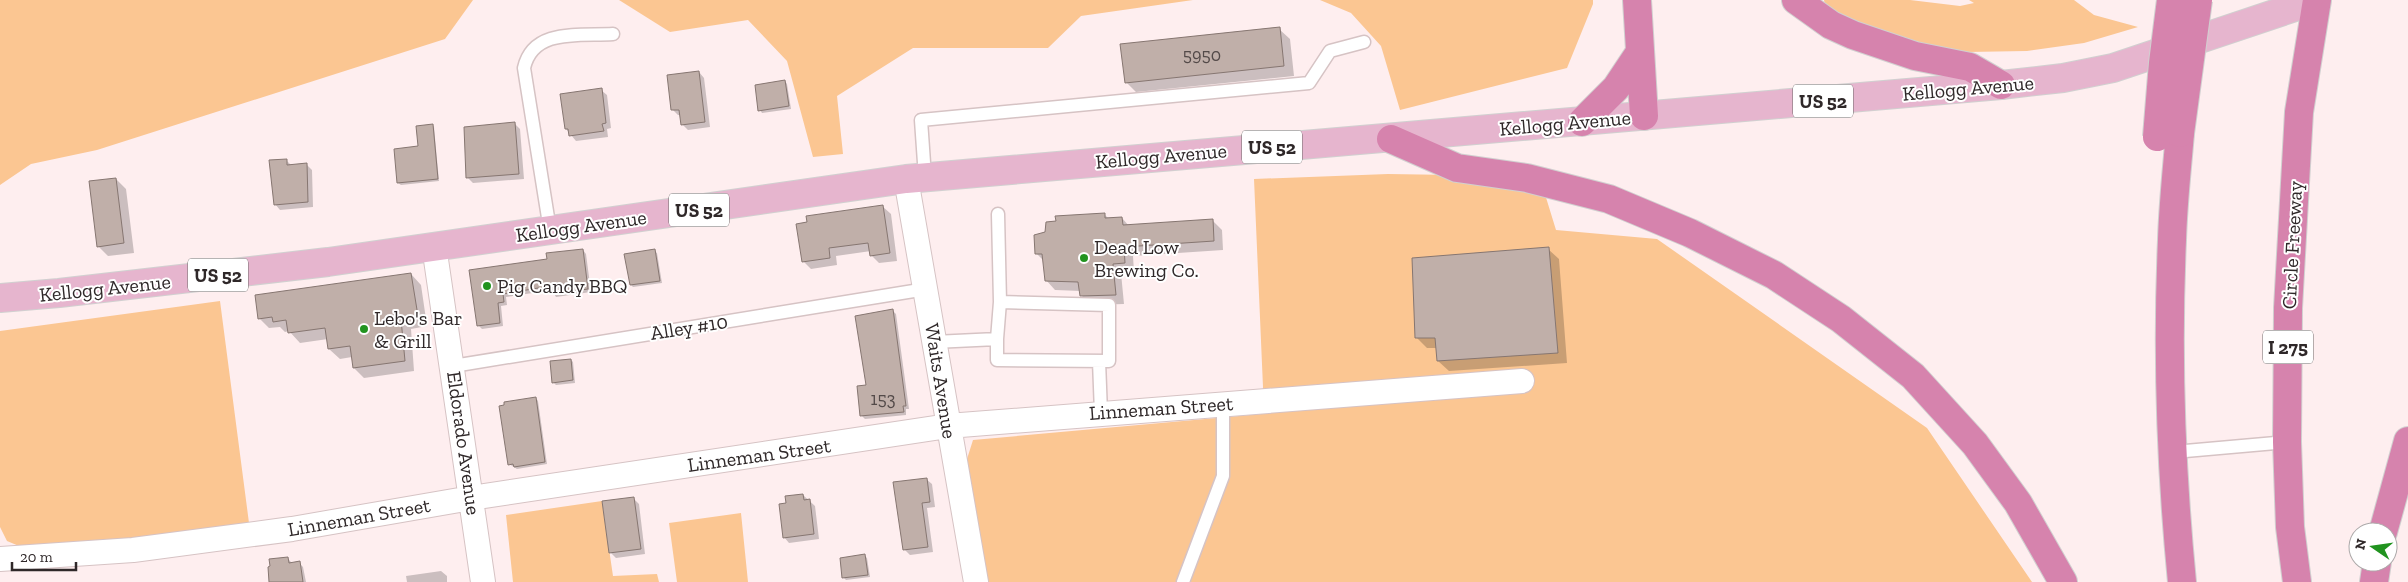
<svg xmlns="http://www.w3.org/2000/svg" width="2408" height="582" viewBox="0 0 2408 582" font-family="'Zilla Slab',serif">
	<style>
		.green { fill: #fbc692 }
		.shadow { fill: #0003 }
		.building { fill: #c0afa9; stroke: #867671 }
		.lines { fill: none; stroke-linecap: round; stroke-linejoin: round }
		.lane-casing { stroke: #d6c3c4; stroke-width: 15 }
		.street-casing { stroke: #d6c3c4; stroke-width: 26 }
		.primary-casing { stroke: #d1d0d0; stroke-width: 30 }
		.highway-casing { stroke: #d1d0d0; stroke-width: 30 }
		.lane { stroke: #fff; stroke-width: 12 }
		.street { stroke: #fff; stroke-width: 24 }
		.primary { stroke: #e6b5ce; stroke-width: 28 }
		.highway { stroke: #d683ad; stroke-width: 28 }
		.highway-bridge-casing { stroke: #d1d0d0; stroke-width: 30; stroke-linecap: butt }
		.highway-bridge { stroke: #d683ad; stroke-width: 28 }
		.poi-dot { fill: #21931f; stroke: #fff; stroke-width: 2 }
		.labels { text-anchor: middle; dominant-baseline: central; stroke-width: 4; stroke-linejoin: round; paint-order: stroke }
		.number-label { font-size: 18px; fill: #534a49 }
		.shield { fill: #fff; stroke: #6d6869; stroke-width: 1 }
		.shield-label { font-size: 19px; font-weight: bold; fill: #2f2829 }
		.street-label { font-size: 20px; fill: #2f2829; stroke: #fff }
		.poi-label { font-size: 20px; fill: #2f2829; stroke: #fff; text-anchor: start }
	</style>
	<rect width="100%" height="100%" fill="#feeeef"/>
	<path class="green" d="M0,0H473L445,39L97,150L31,164L0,185Z
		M619,0H1193L1081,16L1048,48H913L837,96L843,154L813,157L787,61L748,20L670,32Z
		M1320,0H1593V4L1567,68L1400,110L1381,46L1351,13Z
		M1824,0H1910L1960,6L1974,3L1969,0H2074L2094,15L2138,27L2084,43L2027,51L1967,52L1906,42L1857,30L1825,5Z
		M1388,174L1453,175L1544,191L1556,230L1657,239L1927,428L2032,582H988L967,459L973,440L1261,414L1263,387L1254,179Z
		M220,301L249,523L31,551L7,541L0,527V331Z
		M602,501L613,576L657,574L659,582H513L506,515Z
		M741,513L748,582H677L669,523Z"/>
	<path class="shadow" d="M1279,29L1290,39L1294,76L1136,92L1126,82Z
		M699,72L704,78L710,127L688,130L682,124L681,115H678L673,110Z
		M785,81L787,84L791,109L762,113L760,110Z
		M601,90L607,95L611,128L607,129L608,137L576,141L566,129Z
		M515,124L520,129L524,179L473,183L468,178Z
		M432,125L434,127L439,181L401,185L398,183Z
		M286,160L292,166L306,164L312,170L313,207L280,210L275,204Z
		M116,179L126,189L134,253L108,256L98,246Z
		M882,206L891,214L897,261L879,263L871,255V251L836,256L837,265L811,269L803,261Z
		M1104,214L1109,219L1122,218L1129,226L1212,220L1222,230L1223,250L1133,256L1134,272L1121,273L1124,304L1091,305L1081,295V291L1055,290L1046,280L1044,261L1036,253Z
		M1548,249L1559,259L1567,363L1449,371L1438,361L1437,348H1427L1417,338Z
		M583,250L586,254L591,292L556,297L552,290L506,297L507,305L501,306L503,326L482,329L478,325L471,271L548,260Z
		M654,251L657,253L662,283L633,287L631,285Z
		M411,274L421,285L427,326L411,329L414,371L364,378L354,368L352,357L340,359L329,349L328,339L300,343L289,331L285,332L280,327L269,328L259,318Z
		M893,311L896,314L909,409H906V415L865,419L862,416Z
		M571,360L573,362L575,383L556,385L553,382Z
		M536,398L538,401L547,464L517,469L509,464Z
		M926,479L932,484L935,507L927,508L933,552L910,555L904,549Z
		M803,495L815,506L819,539L789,543L784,537L787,504Z
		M633,498L639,504L645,554L616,558L611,553Z
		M865,556L867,558L870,577L846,580L844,578Z
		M287,558L292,563H299L303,567L306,582H270Z
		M441,571L447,576V582H407L406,576Z"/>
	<path class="building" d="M1280,27L1284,66L1125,83L1120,44Z
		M699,71L705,122L681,125L679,110H671L667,75Z
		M785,80L789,106L758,111L755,85Z
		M602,88L606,123L602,124L604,131L569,136L568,129H565L560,94Z
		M515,122L519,174L466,178L464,127Z
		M433,124L438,179L397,183L394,149L418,146L416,126Z
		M287,159V165L307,163L308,202L274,205L269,160Z
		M116,178L124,243L97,247L89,181Z
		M883,205L890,253L870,256L868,243L829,248L830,258L802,262L796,224L807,222L806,216Z
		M1105,213V218L1122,217L1123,225L1213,219L1214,241L1124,247L1125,263L1113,264L1116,295L1080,296L1078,282L1045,281L1042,254H1035L1034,235L1045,232L1046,222L1056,221L1055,216Z
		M1549,247L1558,353L1437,361L1435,338H1415L1412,258Z
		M583,249L588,289L551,294L550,286L503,294L504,302L498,303L500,323L477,326L469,270L547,259L546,253Z
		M655,249L660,281L630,285L624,254Z
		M411,273L418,316L401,319L405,361L353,368L350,346L328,349L325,328L288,333L286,320L273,322L272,317L258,319L255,295Z
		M893,309L906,406H903L904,412L860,416L857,386L866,385L855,316Z
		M571,359L573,380L552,383L550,361Z
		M536,397L545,462L514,467L513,464L508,465L499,406L504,405V402Z
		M927,478L930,502L922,503L928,547L903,550L893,482Z
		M803,494L804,500L810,499L814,534L783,538L779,504L786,503L785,496Z
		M634,497L641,549L609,553L602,501Z
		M865,554L868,575L842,578L840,558Z
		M288,557L289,563L300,561L303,582H269L268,567L270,566L269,559Z"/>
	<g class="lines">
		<defs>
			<path id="lane" d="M925,177L921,120L1309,83L1330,51L1364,42
				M550,230L524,68C533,28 579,36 613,34
				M997,339L1000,302
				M934,342L997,339V360L1109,361V305L1000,302L998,214
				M1099,361L1101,413
				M453,366L926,289
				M2174,452L2287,442
				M1183,582L1223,476V404"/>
			<path id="street" d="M906,179L976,582
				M434,246L483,582
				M0,559L133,550L292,529L471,498L948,426L1522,381"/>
			<path id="primary" d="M0,298L59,293L328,262L906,179L2001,85L2063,78L2113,68L2316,0"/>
			<path id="highway" d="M1637,0L1644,116
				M1796,0L1831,25L1853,35L1915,56L1970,67L2001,85
				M1582,122L1616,88L1640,52
				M2180,133C2177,169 2173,204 2172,240C2167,352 2171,470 2182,582
				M1391,139L1457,168L1527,178L1609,199L1690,233L1774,275L1841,319L1913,376L1975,444L2018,503L2063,582
				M2383,532L2408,441
				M2297,582L2290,527L2287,442L2288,308L2299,112L2317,0
				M2374,582L2377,562"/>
		</defs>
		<use href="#lane" class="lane-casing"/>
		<use href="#street" class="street-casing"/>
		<use href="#primary" class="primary-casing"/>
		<use href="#highway" class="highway-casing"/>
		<use href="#lane" class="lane"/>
		<use href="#street" class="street"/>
		<use href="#primary" class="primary"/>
		<use href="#highway" class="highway"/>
		<defs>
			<path id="highway-bridge" d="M2180,133L2198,0
				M2157,137L2163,63L2171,0"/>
		</defs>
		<use href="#highway-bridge" class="highway-bridge-casing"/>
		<use href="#highway-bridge" class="highway-bridge"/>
	</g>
	<g class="poi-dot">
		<circle cx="1084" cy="258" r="5"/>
		<circle cx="487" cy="286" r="5"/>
		<circle cx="364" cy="329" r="5"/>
	</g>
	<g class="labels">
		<g class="number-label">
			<text x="1202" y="55">5950</text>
			<text x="883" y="399">153</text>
		</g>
		<g class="shield">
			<rect x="1793" y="84.5" width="60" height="33" rx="4"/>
			<rect x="1242" y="130.5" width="60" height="33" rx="4"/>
			<rect x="669" y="193.5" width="60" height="33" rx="4"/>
			<rect x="188" y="258.5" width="60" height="33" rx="4"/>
			<rect x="2263" y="330.5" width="50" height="33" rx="4"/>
		</g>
		<g class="shield-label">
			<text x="1823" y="101">US 52</text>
			<text x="1272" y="147">US 52</text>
			<text x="699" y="210">US 52</text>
			<text x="218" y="275">US 52</text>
			<text x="2288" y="347">I 275</text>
		</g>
		<g class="street-label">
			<text transform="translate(1968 88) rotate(-5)">Kellogg Avenue</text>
			<text transform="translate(1565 123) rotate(-5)">Kellogg Avenue</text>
			<text transform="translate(1161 156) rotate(-5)">Kellogg Avenue</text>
			<text transform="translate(581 226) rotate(-8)">Kellogg Avenue</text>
			<text transform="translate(2292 245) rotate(-87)">Circle Freeway</text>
			<text transform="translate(105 288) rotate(-6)">Kellogg Avenue</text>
			<text transform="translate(689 327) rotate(-9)">Alley #10</text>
			<text transform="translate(941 381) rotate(81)">Waits Avenue</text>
			<text transform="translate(1161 408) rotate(-4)">Linneman Street</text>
			<text transform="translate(464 443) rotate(82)">Eldorado Avenue</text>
			<text transform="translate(759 455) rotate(-8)">Linneman Street</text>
			<text transform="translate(359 517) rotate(-10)">Linneman Street</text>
		</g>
		<g class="poi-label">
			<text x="1094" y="247">Dead Low<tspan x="1094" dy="23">Brewing Co.</tspan></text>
			<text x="497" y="286">Pig Candy BBQ</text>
			<text x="374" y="318">Lebo's Bar<tspan x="374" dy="23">&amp; Grill</tspan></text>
		</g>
	</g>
	<g transform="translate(2373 547) rotate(283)"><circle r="24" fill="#ffffff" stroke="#aca9a9"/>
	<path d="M0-4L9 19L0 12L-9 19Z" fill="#21931f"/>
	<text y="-8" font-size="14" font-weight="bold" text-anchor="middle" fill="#2f2829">N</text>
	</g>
	<path d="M12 562v8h64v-8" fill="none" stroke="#2f2829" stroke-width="2.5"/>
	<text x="20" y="562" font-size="15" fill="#2f2829" stroke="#ffffff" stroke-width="4" paint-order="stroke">20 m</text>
</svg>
